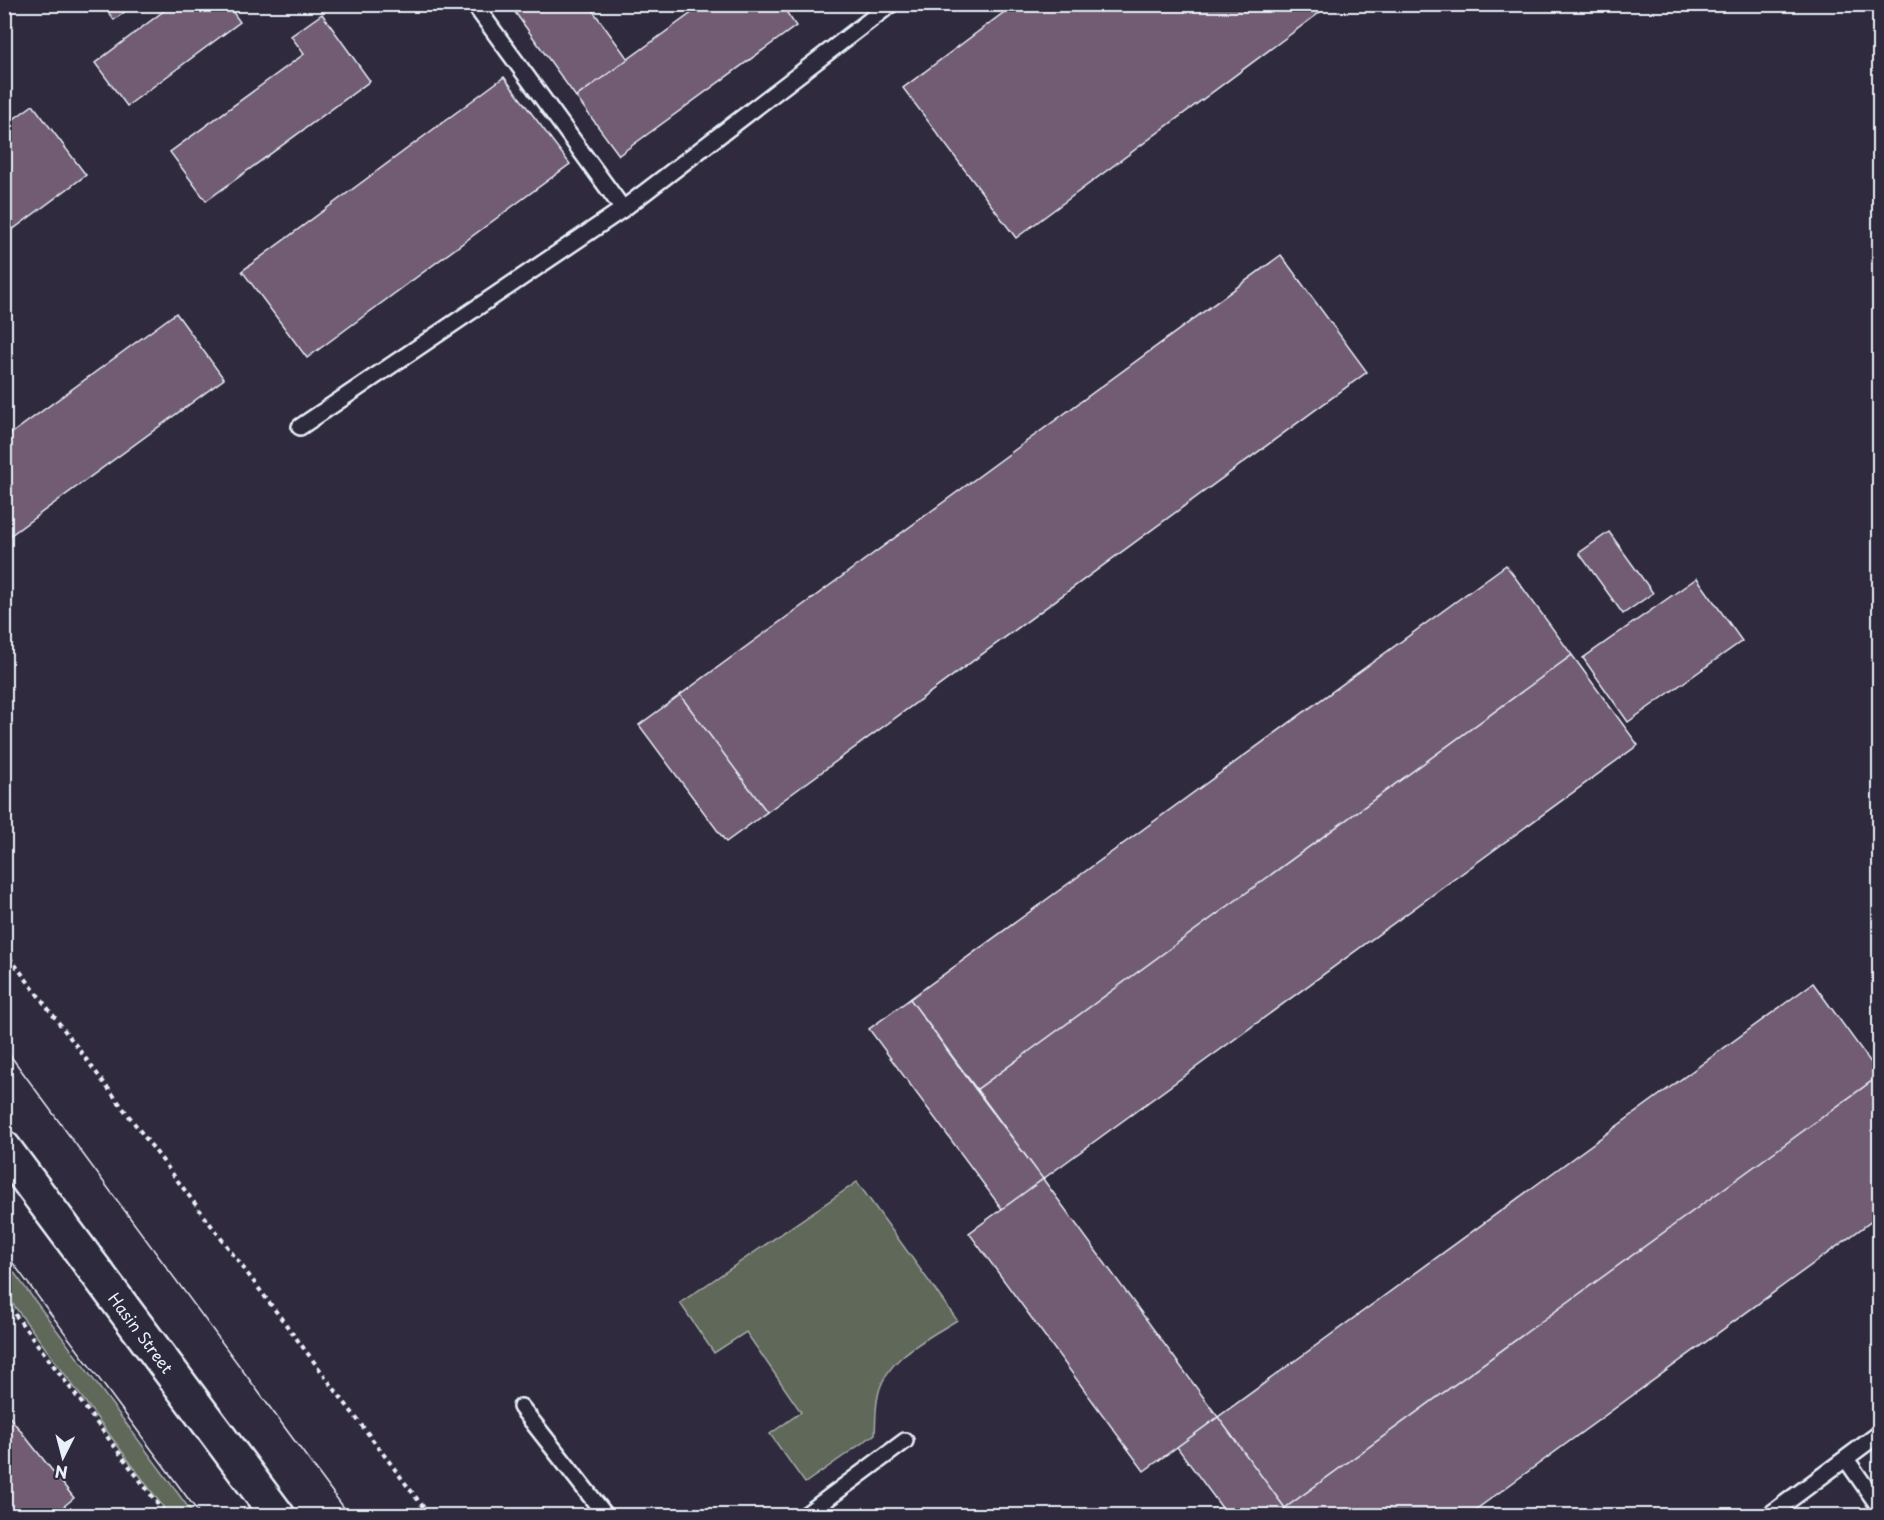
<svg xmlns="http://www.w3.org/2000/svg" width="1884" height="1520" viewBox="0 0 1884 1520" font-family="'Playpen Sans',sans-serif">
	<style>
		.green { fill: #61675a; stroke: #a4aca9; stroke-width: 1.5 }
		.building { fill: #715c73; stroke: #e8f1f8; stroke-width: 1.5 }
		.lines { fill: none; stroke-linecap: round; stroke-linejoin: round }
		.service-casing { stroke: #e8f1f8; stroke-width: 20 }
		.primary-casing { stroke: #e8f1f8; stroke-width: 38 }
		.path { stroke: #e8f1f8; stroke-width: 4; stroke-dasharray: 4.5 4.5; stroke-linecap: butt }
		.service { stroke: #2f2a3d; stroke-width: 15 }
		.primary { stroke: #2f2a3d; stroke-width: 33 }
		.tram { stroke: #e8f1f8; stroke-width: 1.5 }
		.labels { text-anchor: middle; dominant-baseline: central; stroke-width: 6; stroke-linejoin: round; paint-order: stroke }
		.street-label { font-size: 16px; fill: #e8f1f8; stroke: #2f2a3d }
	</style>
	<rect width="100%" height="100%" fill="#2f2a3d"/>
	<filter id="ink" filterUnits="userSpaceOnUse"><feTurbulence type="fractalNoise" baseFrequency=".0167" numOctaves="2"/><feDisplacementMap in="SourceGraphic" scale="12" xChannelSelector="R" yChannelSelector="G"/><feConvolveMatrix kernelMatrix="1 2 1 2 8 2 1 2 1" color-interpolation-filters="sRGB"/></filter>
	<g filter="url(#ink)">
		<path class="green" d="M857,1182L957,1320C927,1339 885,1358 878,1396C875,1409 876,1422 875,1434L805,1483L770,1434L801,1412L746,1332L714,1353L680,1303Z
			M10,1267L194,1515H169L9,1299L6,1286Z"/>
		<path class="building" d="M102,4H135L114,20Z
			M173,4H227L240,22L127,106L95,63Z
			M509,4H588L628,59L576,97Z
			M704,4H781L796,26L619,155L576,97Z
			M1015,4H1313L1319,13L1016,238L903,88Z
			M322,14L370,81L206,201L170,152L304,54L291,36Z
			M504,77L570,164L307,358L242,271Z
			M33,105L86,175L4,236V126Z
			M1281,255L1367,372L767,812L680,695Z
			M176,313L224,379L4,540V439Z
			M1609,532L1653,593L1623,614L1579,553Z
			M1506,565L1572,655L976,1090L910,999Z
			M1697,578L1742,641L1628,722L1583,658Z
			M1572,655L1638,745L1043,1179L976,1090Z
			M680,695L767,812L726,842L639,725Z
			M1813,983L1880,1075L1285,1508L1218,1417Z
			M910,999L1043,1179L1002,1209L869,1029Z
			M1880,1075V1215L1467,1516H1290L1285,1508Z
			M1043,1179L1218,1417L1144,1471L969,1233Z
			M4,1410L74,1498L52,1516H4Z
			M1218,1417L1285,1508L1290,1516H1228L1177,1447Z"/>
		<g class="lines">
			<defs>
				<path id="service" d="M474,4L623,209
					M300,427L623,209L891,4
					M521,1407L606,1516
					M1846,1459L1880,1508
					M804,1516L905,1441
					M1768,1516L1880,1433"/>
				<g id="primary">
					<path id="s1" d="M4,1148L278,1516"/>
				</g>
			</defs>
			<use href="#service" class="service-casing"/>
			<use href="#primary" class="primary-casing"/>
			<path class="path" d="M4,950L430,1516
				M4,1300L167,1516"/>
			<use href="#service" class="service"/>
			<use href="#primary" class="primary"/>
			<path class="tram" d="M4,1047L350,1516
				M4,1251L201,1516"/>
		</g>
	</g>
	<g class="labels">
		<g class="street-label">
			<text stroke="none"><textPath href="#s1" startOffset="230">Hasin Street</textPath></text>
		</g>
	</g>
	<rect width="1884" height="1520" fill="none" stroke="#2f2a3d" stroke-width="24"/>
	<rect x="12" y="12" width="1860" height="1496" fill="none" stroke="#e8f1f8" stroke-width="2" filter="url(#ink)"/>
	<g transform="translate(63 1457) rotate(186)" stroke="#2f2a3d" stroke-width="4.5" paint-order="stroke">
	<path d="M0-4.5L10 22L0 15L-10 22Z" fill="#e8f1f8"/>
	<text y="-9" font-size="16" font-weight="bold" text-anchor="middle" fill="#e8f1f8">N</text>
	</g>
</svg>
